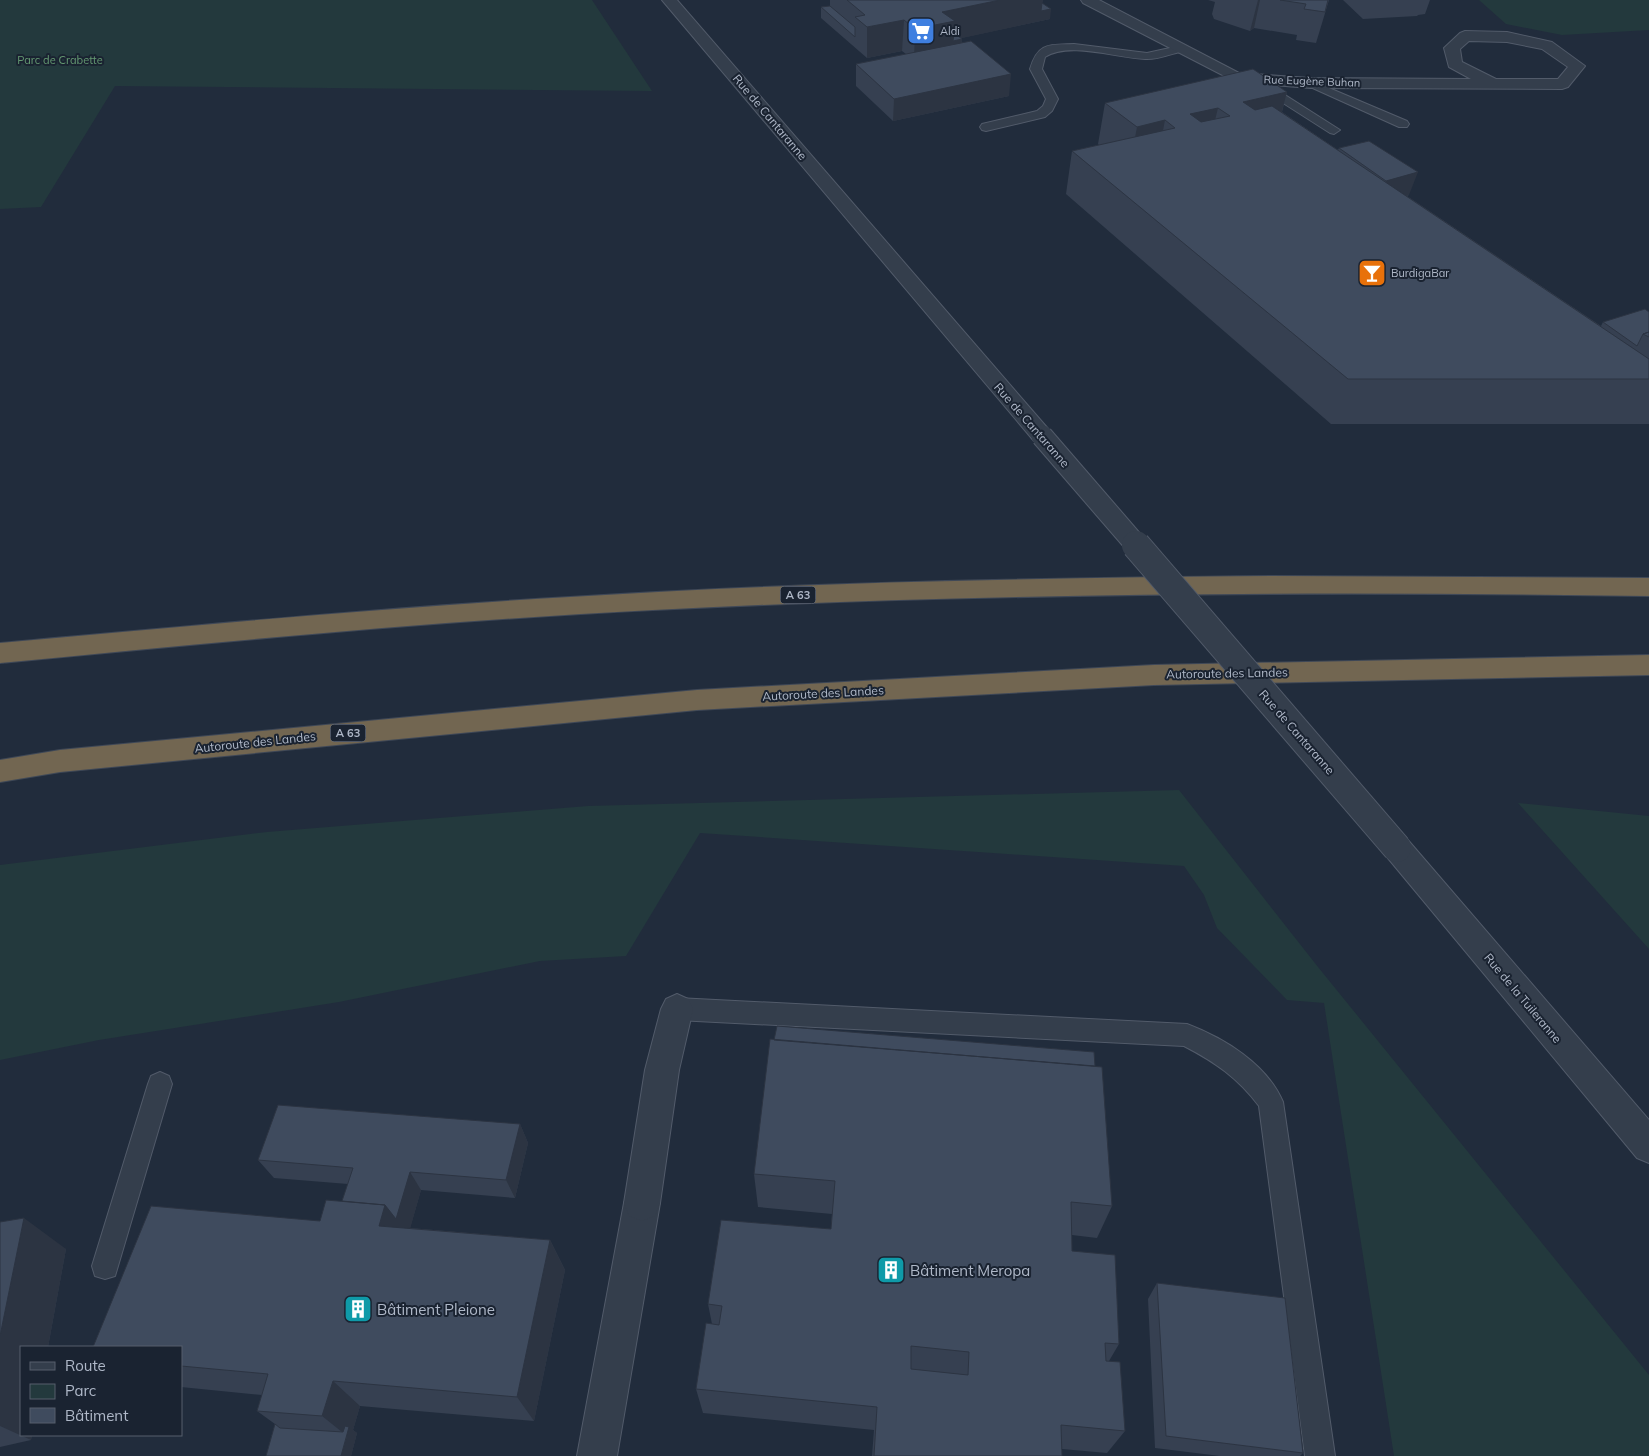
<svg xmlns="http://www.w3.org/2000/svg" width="1649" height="1456" viewBox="0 0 1649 1456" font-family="Mulish,sans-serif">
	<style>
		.green { fill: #23393d }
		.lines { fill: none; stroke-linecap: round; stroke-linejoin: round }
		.service-casing { stroke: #525b6a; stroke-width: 2 }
		.pedestrian-casing { stroke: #525b6a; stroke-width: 2 }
		.minor-casing { stroke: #525b6a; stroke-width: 2 }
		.tertiary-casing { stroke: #525b6a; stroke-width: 2 }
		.motorway-casing { stroke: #3f4857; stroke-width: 2 }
		.service { fill: #343e4c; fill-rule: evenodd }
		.pedestrian { fill: #343e4c; fill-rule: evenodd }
		.minor { fill: #343e4c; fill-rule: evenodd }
		.tertiary { fill: #343e4c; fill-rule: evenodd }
		.motorway { fill: #726651; fill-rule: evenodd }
		.tertiary-bridge-far1-casing { stroke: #525b6a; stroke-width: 23; stroke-linecap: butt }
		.tertiary-bridge-casing { stroke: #525b6a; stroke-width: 30; stroke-linecap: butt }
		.tertiary-bridge-far1 { stroke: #343e4c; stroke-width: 21 }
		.tertiary-bridge { stroke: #343e4c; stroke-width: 28 }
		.wall { fill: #364051 }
		.shaded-wall { fill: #2c3442 }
		.building { fill: #3f4b5e; stroke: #2c3442; fill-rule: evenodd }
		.labels { text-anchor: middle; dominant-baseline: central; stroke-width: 4; stroke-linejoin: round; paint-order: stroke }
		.far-poi-label { font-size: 11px; fill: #afb8c8; stroke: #1a2331; text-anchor: start }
		.far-park-label { font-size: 11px; fill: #659a72; stroke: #1a2331 }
		.far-street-label { font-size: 11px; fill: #afb8c8; stroke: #1a2331 }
		.shield { fill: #1a2331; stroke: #828b9b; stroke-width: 1 }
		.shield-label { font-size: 11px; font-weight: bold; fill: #afb8c8 }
		.street-label { font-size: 12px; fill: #afb8c8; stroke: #1a2331 }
		.near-poi-label { font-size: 15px; fill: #afb8c8; stroke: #1a2331; text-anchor: start }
	</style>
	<rect width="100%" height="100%" fill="#212c3c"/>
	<path class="green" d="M0,0H592L652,91L115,86L41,207L0,209Z
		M1479,0H1649V30L1562,35L1506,24Z
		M1179,790L1318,967L1649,1375V1456H1394L1324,1003L1287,1000L1217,928L1204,895L1184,866L700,833L626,956L540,961L339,1002L99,1040L0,1060V865L267,832L588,806Z
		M1518,803L1649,816V949Z"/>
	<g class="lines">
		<defs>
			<path id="service" d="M1074,44L1147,53L1179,46L1185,49L1183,51C1171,54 1157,60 1145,59C1117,58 1069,41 1045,57L1042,69L1058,99L1052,111L1045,117L986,131L982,130L980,127L982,124L1037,111L1043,106L1046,99L1030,69C1038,42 1049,45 1074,44Z
				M1310,80L1407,121L1409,124L1407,127H1399L1306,85L1304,83L1306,81Z
				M1262,82L1266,83L1340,130L1334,134L1330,133L1258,87L1256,85L1258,83Z
				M677,998L1187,1024C1224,1038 1267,1064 1283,1102L1335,1456H1305L1259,1106C1238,1078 1215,1062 1184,1046L677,1020L669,1017L665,1009L669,1001Z
				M160,1072L169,1076L172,1084L118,1266L115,1276L105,1279L95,1276L92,1266L148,1084L151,1076Z"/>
			<path id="pedestrian" d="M642,1185L655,1190L660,1203L617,1456H577L624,1203L629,1190Z"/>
			<path id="minor" d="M1081,0H1099L1239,73L1310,78L1471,79L1449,67L1444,48L1460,33L1465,31L1507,32L1552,42L1585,66L1568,87L1562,89L1310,88L1236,82L1083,3ZM1469,41L1507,42L1542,49L1568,67L1558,79H1496L1462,62L1460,49Z
				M677,994L688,999L693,1009L679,1070L660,1203L655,1216L642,1221L629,1216L624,1203L645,1070L661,1009L666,999Z"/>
			<path id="tertiary" d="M662,0H677L1050,431L1053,436L1050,441L1042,443L1034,441Z
				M1397,836L1407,839L1649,1120V1163L1637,1158L1387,857L1382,848L1387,839Z"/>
			<path id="motorway" d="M1276,576L1649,578V596C1317,591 985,593 653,610C435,621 218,642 0,663V643C190,626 379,608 570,597C805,582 1040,578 1276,576Z
				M1649,655V675L1154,685L697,710L60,772L0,782V760L60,750L697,690L1154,665Z"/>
		</defs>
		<use href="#service" class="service-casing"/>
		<use href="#pedestrian" class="pedestrian-casing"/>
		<use href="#minor" class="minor-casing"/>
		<use href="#tertiary" class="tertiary-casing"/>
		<use href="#motorway" class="motorway-casing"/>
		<use href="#service" class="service"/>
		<use href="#pedestrian" class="pedestrian"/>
		<use href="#minor" class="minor"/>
		<use href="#tertiary" class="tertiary"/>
		<use href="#motorway" class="motorway"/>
		<defs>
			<path id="tertiary-bridge-far1" d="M1042,436L1137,546"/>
			<path id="tertiary-bridge" d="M1136,545L1397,848"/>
		</defs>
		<use href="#tertiary-bridge-far1" class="tertiary-bridge-far1-casing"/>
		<use href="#tertiary-bridge" class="tertiary-bridge-casing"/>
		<use href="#tertiary-bridge-far1" class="tertiary-bridge-far1"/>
		<use href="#tertiary-bridge" class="tertiary-bridge"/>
	</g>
	<path class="wall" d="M830,0H1043L1042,3L1050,19L961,38L962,43L1009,96L893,121L856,86V64L906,54L902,51L867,58L821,18V7L830,6Z
		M1208,0H1329L1316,43L1296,40L1297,35L1254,28L1250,31L1214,19L1212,14L1215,2Z
		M1343,0H1430L1425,14L1418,15L1417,16L1363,19Z
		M1287,92L1282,112L1338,150L1339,148L1409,195L1407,196L1601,326L1603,322L1649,312V424H1331L1066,194L1072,151L1099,145L1098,144L1105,103Z
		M1095,1066L1112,1206L1097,1238L1072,1235V1251L1119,1344L1109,1361L1125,1431L1107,1453L1062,1449V1456H872L874,1430L703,1413L696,1389L712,1324L708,1304L831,1229L832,1214L758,1207L754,1174Z
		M520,1124L528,1143L515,1198L421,1190L410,1228L550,1240L565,1270L534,1421L360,1406L353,1430L357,1433L351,1456H266L275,1424L257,1411L262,1395L181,1387V1347L320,1221L342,1201L348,1184L274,1178L258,1160Z
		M0,1222L66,1249L31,1440L0,1447Z
		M1157,1283L1303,1453L1300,1456H1220L1155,1448L1148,1299Z"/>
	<path class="shaded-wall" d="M1000,0H1043L1041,11L1051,9L1050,19L953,40V52L914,60L915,29L942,12Z
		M1258,0H1260L1254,28L1250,31Z
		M904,20L902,51L867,58V27Z
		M962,39L961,50L953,52V41Z
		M1011,74L1009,96L893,121L894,99Z
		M1287,92L1276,133L1243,102Z
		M1218,108L1208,149L1190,114Z
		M1165,120L1157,162L1129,169L1137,127Z
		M1418,172L1409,195L1379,204L1386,181Z
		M520,1124L528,1143L515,1198L506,1180Z
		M410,1172L421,1190L408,1236L379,1226L385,1205Z
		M24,1218L66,1249L48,1347H21V1435H32L31,1440L0,1426V1336Z
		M550,1240L565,1270L534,1421L517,1397Z
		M333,1381L360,1406L353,1430L357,1433L351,1456H341L347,1436L322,1416Z"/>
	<path class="building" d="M847,0H1000L942,12L955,21L915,29L904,20L867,27L855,17L865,15Z
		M1280,0H1328L1325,12L1304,9L1306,4Z
		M1042,3L1051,9L1041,11Z
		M830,6L855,27V37L821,7Z
		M954,33L962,39L953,41Z
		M971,41L1011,74L894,99L856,64Z
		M1253,69L1287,92L1243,102L1255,110L1272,106L1649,359V379H1348L1072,151L1175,128L1165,120L1137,127L1105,103ZM1218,108L1230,116L1201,122L1190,114Z
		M1369,141L1418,172L1386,181L1339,148Z
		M1645,309L1649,312V332L1643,334L1637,346L1603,322Z
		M1649,332V337L1643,334Z
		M777,1026L1094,1052L1095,1066L774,1040Z
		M770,1039L1102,1067L1112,1206L1071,1202L1072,1251L1115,1255L1119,1344L1105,1343L1106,1361L1120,1362L1125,1431L1061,1425L1062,1456H874L877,1407L696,1389L706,1323L719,1325L722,1306L708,1304L721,1220L831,1229L835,1181L754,1174ZM911,1346L969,1352L968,1375L911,1369Z
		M278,1105L520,1124L506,1180L410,1172L396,1219L385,1205L342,1201L353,1168L258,1160Z
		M326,1200L385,1205L379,1226L550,1240L517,1397L333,1381L322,1416L257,1411L268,1374L181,1366V1347H93L151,1206L320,1221Z
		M24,1218L0,1336V1222Z
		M1157,1283L1285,1298L1303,1453L1166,1436Z
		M275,1424L280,1428L343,1432L345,1426L349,1427L341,1456H266Z"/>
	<defs>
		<symbol id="supermarket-square" viewBox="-11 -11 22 22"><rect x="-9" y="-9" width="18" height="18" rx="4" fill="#3f7fe0" stroke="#1a2331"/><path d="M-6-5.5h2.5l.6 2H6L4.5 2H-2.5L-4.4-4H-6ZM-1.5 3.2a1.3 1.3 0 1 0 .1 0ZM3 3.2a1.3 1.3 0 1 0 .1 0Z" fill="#fff"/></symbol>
		<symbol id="bar-square" viewBox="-11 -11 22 22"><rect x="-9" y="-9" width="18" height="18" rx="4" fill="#e8710a" stroke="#1a2331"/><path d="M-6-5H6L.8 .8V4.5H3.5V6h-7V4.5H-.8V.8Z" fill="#fff"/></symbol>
		<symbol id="building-square" viewBox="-11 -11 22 22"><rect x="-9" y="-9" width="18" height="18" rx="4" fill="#0f9aa8" stroke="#1a2331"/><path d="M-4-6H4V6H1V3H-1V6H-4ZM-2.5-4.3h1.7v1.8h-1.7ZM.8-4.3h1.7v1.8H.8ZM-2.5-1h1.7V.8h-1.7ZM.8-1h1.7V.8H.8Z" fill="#fff"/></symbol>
	</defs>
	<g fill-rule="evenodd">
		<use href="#supermarket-square" x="905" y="15" width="32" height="32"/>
		<use href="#bar-square" x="1356" y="257" width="32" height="32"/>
		<use href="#building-square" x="875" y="1254" width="32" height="32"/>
		<use href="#building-square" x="342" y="1293" width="32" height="32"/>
	</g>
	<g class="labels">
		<g class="far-poi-label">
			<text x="940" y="31">Aldi</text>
			<text x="1391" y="273">BurdigaBar</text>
		</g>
		<g class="far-park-label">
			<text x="60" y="60">Parc de Crabette</text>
		</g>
		<g class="far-street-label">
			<text transform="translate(1312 81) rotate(2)">Rue Eugène Buhan</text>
		</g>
		<g class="shield">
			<rect x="780.5" y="586.5" width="35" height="17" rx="4"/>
			<rect x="330.5" y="724.5" width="35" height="17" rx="4"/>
		</g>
		<g class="shield-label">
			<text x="798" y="595">A 63</text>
			<text x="348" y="733">A 63</text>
		</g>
		<g class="street-label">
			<text transform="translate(770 117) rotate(50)">Rue de Cantaranne</text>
			<text transform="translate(1032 425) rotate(49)">Rue de Cantaranne</text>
			<text transform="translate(1227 673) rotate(-1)">Autoroute des Landes</text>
			<text transform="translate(823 693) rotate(-3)">Autoroute des Landes</text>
			<text transform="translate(1297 732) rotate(49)">Rue de Cantaranne</text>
			<text transform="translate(255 742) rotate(-6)">Autoroute des Landes</text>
			<text transform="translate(1523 998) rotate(50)">Rue de la Tuileranne</text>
		</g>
		<g class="near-poi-label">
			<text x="910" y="1270">Bâtiment Meropa</text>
			<text x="377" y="1309">Bâtiment Pleione</text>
		</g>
	</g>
	<rect x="20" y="1346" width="162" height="90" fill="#1a2331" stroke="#565f6d"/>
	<rect x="30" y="1362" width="25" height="8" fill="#343e4c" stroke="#565f6d"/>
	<text x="65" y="1371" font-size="15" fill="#afb8c8">Route</text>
	<rect x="30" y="1384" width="25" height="15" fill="#23393d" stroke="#565f6d"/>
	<text x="65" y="1396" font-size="15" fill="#afb8c8">Parc</text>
	<rect x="30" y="1408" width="25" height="15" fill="#3f4b5e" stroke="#565f6d"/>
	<text x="65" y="1421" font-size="15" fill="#afb8c8">Bâtiment</text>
</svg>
